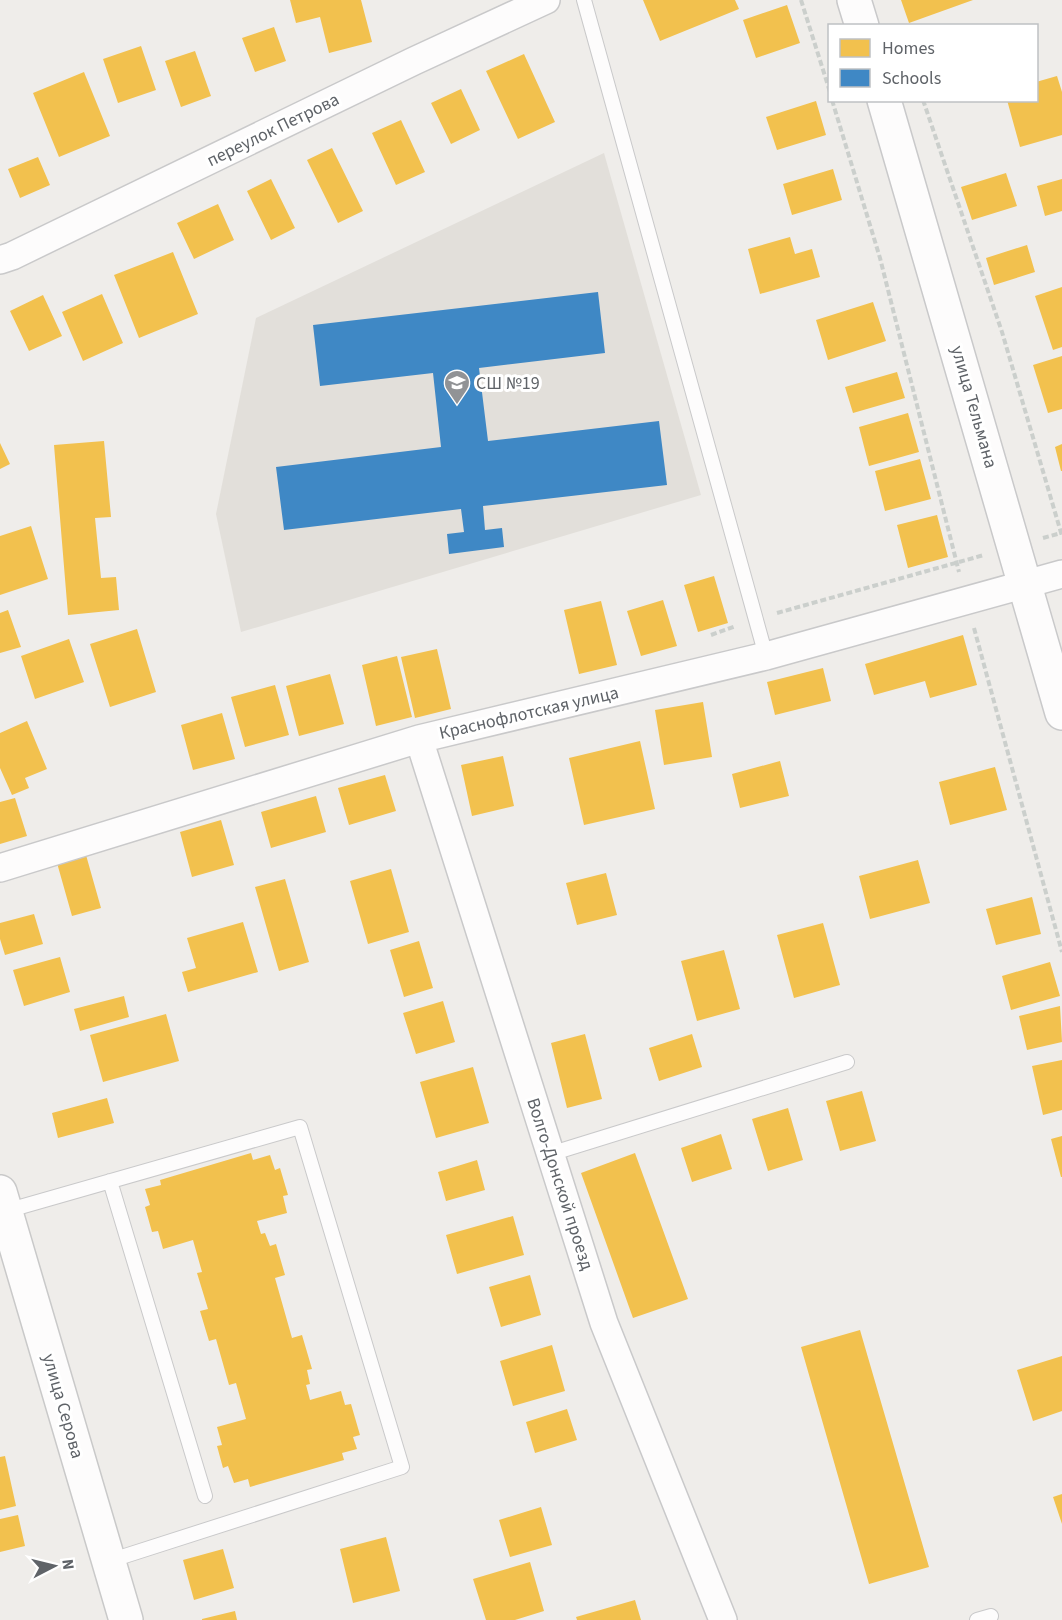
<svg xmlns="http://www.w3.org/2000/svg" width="1062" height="1620" viewBox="0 0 1062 1620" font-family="'Source Sans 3',sans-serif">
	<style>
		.education { fill: #e2dfda }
		.homes { fill: #f2c14e }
		.schools { fill: #3f88c5 }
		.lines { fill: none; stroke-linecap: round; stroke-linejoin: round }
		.service-casing { stroke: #c9c9ca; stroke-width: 16 }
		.minor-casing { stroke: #c9c9ca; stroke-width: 30 }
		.tertiary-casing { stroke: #c9c9ca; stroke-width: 36 }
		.secondary-casing { stroke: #c9c9c9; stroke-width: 36 }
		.path { stroke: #cbcfcc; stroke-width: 4; stroke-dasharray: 6 3; stroke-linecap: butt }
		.service { stroke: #fdfcfc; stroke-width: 14 }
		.minor { stroke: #fdfcfc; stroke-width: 27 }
		.tertiary { stroke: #fdfcfc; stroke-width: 33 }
		.secondary { stroke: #fdfcfc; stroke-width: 33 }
		.labels { text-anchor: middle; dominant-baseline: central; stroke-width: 6; stroke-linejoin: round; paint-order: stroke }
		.street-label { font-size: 18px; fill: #5f6368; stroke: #fff }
		.poi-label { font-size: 18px; fill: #5f6368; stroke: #fff; text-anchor: start }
	</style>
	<rect width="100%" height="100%" fill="#efedea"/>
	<path class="education" d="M604,153L701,495L241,632L216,514L256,318Z"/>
	<path class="homes" d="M290,0H361L372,42L329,53L320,17L296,23Z
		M643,0H735L739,9L660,41Z
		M901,0H973L909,23Z
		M787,5L800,43L756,58L743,20Z
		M274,27L286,61L255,72L242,38Z
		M141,46L156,90L118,103L103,59Z
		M195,51L211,96L181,107L165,61Z
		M524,54L555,122L518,139L486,71Z
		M84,72L110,136L59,157L33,93Z
		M1057,76L1062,92V135L1020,147L1007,100H1036V82Z
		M461,89L480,130L451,144L431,103Z
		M816,101L826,135L777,150L766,117Z
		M401,120L425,172L396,185L372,133Z
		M332,148L363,211L338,223L307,160Z
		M38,157L50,185L20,198L8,169Z
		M833,169L842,200L792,215L783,184Z
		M1006,173L1017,206L972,220L961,187Z
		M271,179L295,228L271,240L247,191Z
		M1062,179V211L1045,216L1037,186Z
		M218,204L234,240L194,259L177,223Z
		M790,237L795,254L812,249L820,277L760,294L748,249Z
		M1027,245L1035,272L994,285L986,258Z
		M173,252L198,314L139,338L114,275Z
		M1062,287V347L1053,350L1035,296Z
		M102,294L123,343L83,361L62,312Z
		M43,295L62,336L29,351L10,311Z
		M873,302L886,341L828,360L816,320Z
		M1062,356V409L1048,413L1033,365Z
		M897,372L905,398L853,413L845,387Z
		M908,413L919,452L869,466L859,427Z
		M104,441L111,517L95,518L101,578L116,577L119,610L68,615L54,445Z
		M0,443L10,464L0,469Z
		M1062,444V471H1061L1055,447Z
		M920,459L931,499L885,511L875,471Z
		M937,515L948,557L908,568L897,525Z
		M31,526L48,579L0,595V536Z
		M714,576L728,623L698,632L684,585Z
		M663,600L677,646L641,656L627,611Z
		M601,601L617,665L579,674L564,610Z
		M8,610L21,647L0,653V613Z
		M137,629L156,692L110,707L90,644Z
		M963,635L977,685L930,698L925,681L874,695L865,664Z
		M69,639L84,682L35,699L21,656Z
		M437,649L451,709L415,718L401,657Z
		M397,656L412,717L376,726L362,665Z
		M823,668L831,701L775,715L767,682Z
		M330,674L344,724L299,736L286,686Z
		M275,685L289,735L245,747L231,697Z
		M703,702L712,757L664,765L655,710Z
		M222,713L235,759L193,770L181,725Z
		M27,721L47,769L25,778L29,788L12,795L0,768V733Z
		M640,741L655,809L584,825L569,758Z
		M503,756L514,806L472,816L461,765Z
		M780,761L789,796L740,808L732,774Z
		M995,767L1007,810L950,825L939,782Z
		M385,775L396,811L349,825L338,788Z
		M316,796L326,832L271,848L261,812Z
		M15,798L27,836L0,844V802Z
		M221,820L234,865L192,877L180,832Z
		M86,855L101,908L72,916L57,863Z
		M918,860L930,903L870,919L859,876Z
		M391,869L409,932L368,944L350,881Z
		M606,873L617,915L577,925L566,883Z
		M285,879L309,962L279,971L255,887Z
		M1032,897L1041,934L996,945L986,909Z
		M34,914L43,944L5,955L0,939V923Z
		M243,922L258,972L188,992L182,972L196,968L187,938Z
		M823,923L840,985L794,998L777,935Z
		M419,941L433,988L404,997L390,950Z
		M724,950L740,1009L697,1021L681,961Z
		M60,957L70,992L24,1006L13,970Z
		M1050,962L1060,996L1011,1010L1002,976Z
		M124,996L129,1017L80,1031L74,1009Z
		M443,1001L455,1042L416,1054L403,1013Z
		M1060,1006L1062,1042L1027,1050L1019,1016Z
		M166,1014L179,1061L103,1082L90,1035Z
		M585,1034L602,1099L567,1108L551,1043Z
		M692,1034L702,1067L659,1081L649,1048Z
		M1062,1060V1110L1043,1115L1032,1066Z
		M473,1067L489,1123L436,1138L420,1082Z
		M862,1091L876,1141L840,1151L826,1101Z
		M107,1098L114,1123L58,1138L52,1113Z
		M788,1108L803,1160L768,1171L752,1119Z
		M721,1134L732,1169L692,1182L681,1148Z
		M1062,1136V1177H1061L1051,1139Z
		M251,1153L253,1160L270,1155L275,1170L280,1168L288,1195L283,1196L287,1213L257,1221L261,1234L265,1233L270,1246L276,1244L285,1275L275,1278L292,1338L302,1335L312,1369L307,1370L310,1384L306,1385L310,1400L341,1391L345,1405L351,1404L360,1435L353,1437L357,1449L342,1453L344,1460L250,1487L248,1479L234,1483L228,1466L223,1468L217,1446L222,1445L217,1427L246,1419L236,1383L229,1385L216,1339L209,1341L200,1311L208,1309L197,1273L202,1272L193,1240L163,1249L158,1231L152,1232L145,1207L150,1205L145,1189L161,1185L160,1180Z
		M635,1153L688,1299L633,1318L581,1173Z
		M477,1160L485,1190L446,1201L438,1172Z
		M513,1216L524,1255L457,1274L446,1235Z
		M530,1275L541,1315L501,1327L489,1287Z
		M860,1330L929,1567L869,1584L801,1347Z
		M552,1345L565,1391L513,1406L500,1361Z
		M1062,1356V1411L1033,1421L1017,1370Z
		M567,1409L577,1440L535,1453L526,1422Z
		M5,1456L16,1506L0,1510V1457Z
		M1062,1494V1524L1053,1497Z
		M541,1507L552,1545L510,1557L499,1520Z
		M18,1515L25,1546L0,1552V1519Z
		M386,1537L400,1591L353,1603L340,1549Z
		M223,1549L234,1588L194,1600L183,1560Z
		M530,1562L544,1611L515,1620H486L473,1579Z
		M635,1600L641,1620H577L576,1617Z
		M235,1611L237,1620H202V1619Z"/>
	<path class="schools" d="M598,292L605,353L479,368L488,441L659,421L667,485L483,506L485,530L502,528L504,547L449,554L447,534L464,532L461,509L284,530L276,467L441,447L433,373L320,386L313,325Z"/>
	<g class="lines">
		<defs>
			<path id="service" d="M584,0L766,656
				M550,1154L847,1062
				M110,1181L205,1496
				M6,1211L300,1127L402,1467L109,1561
				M977,1620L991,1616"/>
			<path id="minor" d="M0,260L12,256L414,61L546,0
				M419,739L604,1323L723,1620
				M0,868L419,739L766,656L1062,574"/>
			<path id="tertiary" d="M854,0L862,26
				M884,100L1062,713"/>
			<path id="secondary" d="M0,1192L126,1620"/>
		</defs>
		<use href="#service" class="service-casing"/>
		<use href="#minor" class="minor-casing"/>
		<use href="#tertiary" class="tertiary-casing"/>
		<use href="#secondary" class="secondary-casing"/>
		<path class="path" d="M801,0L830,92
			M832,100L880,258L959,572
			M923,100L1002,332L1062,536
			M1043,538L1061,533
			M777,613L984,555
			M974,628L1062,952
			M711,635L736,626"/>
		<use href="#service" class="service"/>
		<use href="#minor" class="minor"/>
		<use href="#tertiary" class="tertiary"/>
		<use href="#secondary" class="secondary"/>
	</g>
	<defs>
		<symbol id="school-pin" viewBox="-11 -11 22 30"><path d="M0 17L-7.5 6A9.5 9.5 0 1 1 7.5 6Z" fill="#919396" stroke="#fff"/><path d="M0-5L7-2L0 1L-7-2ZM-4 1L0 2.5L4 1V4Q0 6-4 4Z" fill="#fff"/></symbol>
	</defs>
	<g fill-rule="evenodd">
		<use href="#school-pin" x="442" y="368" width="30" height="40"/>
	</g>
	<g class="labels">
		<g class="street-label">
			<text transform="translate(273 130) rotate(-26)">переулок Петрова</text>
			<text transform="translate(974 407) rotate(74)">улица Тельмана</text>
			<text transform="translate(529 713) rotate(-13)">Краснофлотская улица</text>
			<text transform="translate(560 1184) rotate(72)">Волго-Донской проезд</text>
			<text transform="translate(63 1406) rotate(74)">улица Серова</text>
		</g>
		<g class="poi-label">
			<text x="476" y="383">СШ №19</text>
		</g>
	</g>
	<rect x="828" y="24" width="210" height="78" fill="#ffffff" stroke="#bfc1c3" stroke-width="1.5"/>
	<rect x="840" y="39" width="30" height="18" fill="#f2c14e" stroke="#bfc1c3" stroke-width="1.5"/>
	<text x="882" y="54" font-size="18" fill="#5f6368">Homes</text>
	<rect x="840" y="69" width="30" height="18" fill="#3f88c5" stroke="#bfc1c3" stroke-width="1.5"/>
	<text x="882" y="84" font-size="18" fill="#5f6368">Schools</text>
	<g transform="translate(54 1566) rotate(83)" stroke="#ffffff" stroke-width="4.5" paint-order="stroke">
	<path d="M0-4.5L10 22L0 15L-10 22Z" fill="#5f6368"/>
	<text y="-9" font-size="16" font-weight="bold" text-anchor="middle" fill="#5f6368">N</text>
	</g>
</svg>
